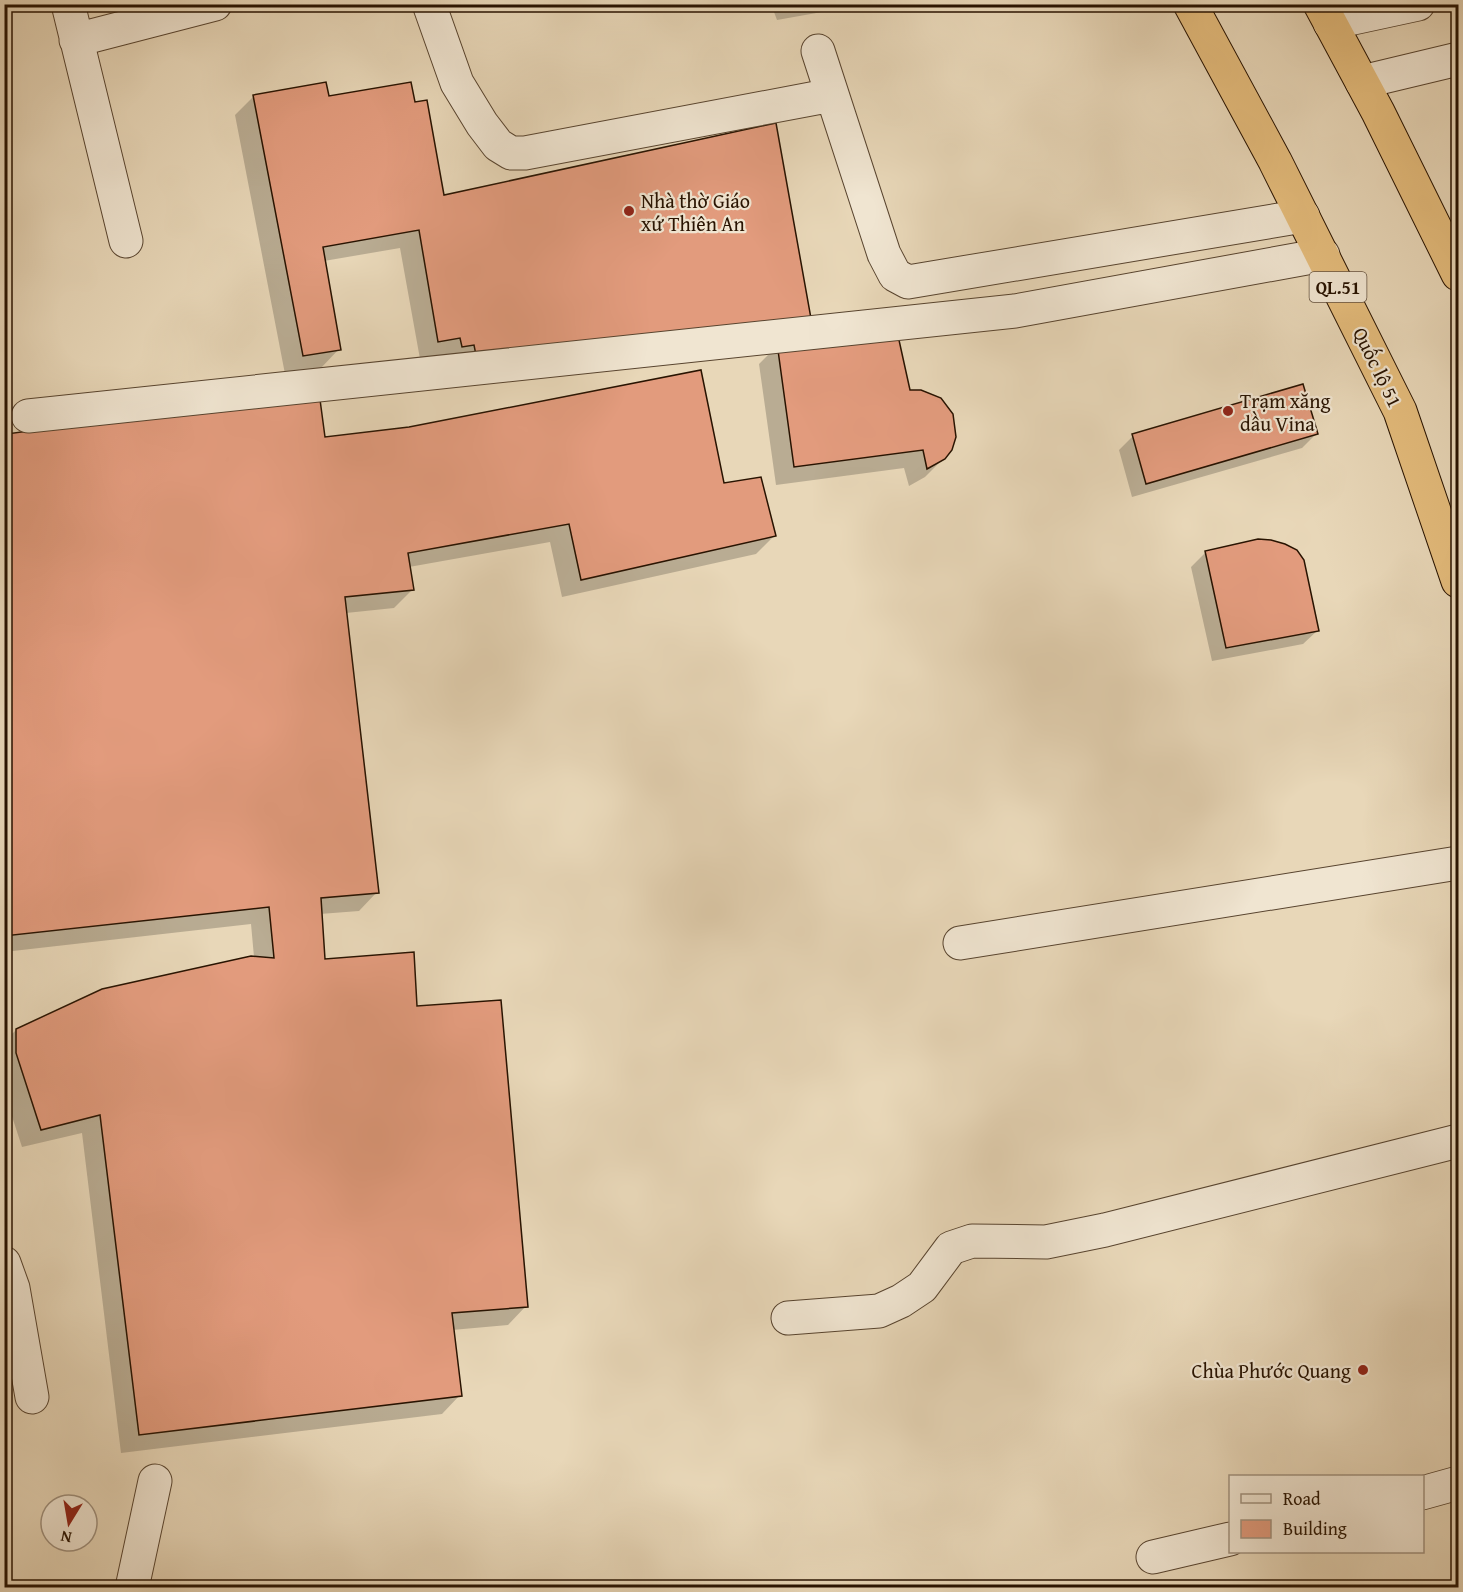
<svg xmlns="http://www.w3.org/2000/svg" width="1463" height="1592" viewBox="0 0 1463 1592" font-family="'Gentium Book Plus',serif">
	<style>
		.shadow { fill: #0003 }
		.building { fill: #e29b7d; stroke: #281301; stroke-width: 1.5 }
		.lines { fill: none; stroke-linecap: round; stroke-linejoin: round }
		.minor-casing { stroke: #58442f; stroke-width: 35 }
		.highway-casing { stroke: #281301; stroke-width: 35 }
		.minor { stroke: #f0e5d1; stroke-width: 33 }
		.highway { stroke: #e4bc7c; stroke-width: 33 }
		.poi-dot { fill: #8f2418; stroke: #f0e5d1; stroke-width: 2 }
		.labels { text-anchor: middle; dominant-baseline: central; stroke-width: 4.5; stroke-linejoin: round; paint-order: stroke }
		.shield { fill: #f0e5d1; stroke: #64523f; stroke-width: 1.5 }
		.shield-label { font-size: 18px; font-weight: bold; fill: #281301 }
		.poi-label { font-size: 20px; fill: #281301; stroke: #f0e5d1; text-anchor: start }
		.street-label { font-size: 20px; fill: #281301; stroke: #f0e5d1 }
	</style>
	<rect width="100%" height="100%" fill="#e8d7b8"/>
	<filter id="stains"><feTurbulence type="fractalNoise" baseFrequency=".00333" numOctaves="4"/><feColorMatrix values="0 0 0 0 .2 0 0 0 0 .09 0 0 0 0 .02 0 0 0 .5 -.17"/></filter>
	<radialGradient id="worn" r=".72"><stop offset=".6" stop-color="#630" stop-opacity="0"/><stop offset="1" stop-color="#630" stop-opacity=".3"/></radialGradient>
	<path class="shadow" d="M771,4H867L777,20Z
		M254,96L328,97L414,104L442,197L810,324L909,391L952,415L955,437L944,458L925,477L909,486L904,468L776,485L759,364L779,344L420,359L400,248L324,261L339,349L321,368L285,374L235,115Z
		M4,423L5,436L324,439L723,485L774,536L756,554L562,597L550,542L409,567L413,589L394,608L346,613L377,892L359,911L320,914L324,960L416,1008L526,1306L508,1325L452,1330L460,1395L442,1414L121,1453L82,1133L22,1147L4,1092V1042L16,1030L254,957L251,924L4,952Z
		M1316,434L1302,448L1132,497L1119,450L1133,436Z
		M1258,541L1318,630L1303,644L1212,661L1191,567L1205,553Z"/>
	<path class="building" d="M326,82L329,96L411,82L415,102L427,100L444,195L776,123L812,324L477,360L474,345L462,347L460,338L438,342L419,230L323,247L341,350L303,356L253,95Z
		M897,331L910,390H921L941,398L953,414L956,437L952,450L945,459L927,469L923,450L794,467L777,343Z
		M701,370L724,483L761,477L776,536L581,580L569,524L408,553L414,590L345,597L379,893L321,898L325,959L414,952L417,1006L501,1000L528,1307L452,1313L462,1396L139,1435L100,1115L41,1130L16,1053V1029L102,989L251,956L274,958L269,907L4,936V401L7,434L319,392L325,437L409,427Z
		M1303,384L1318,434L1146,484L1132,434Z
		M1258,539L1271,540L1285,544L1297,550L1304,560L1319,631L1226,648L1205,551Z"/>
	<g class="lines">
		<defs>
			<path id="minor" d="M68,4L126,241
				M429,4L457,83L482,124L498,145L511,153H525L832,95
				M1330,23L1418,4
				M76,40L215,4
				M818,51L884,254L895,275L908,282L1303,216
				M1362,82L1458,59
				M28,416L1015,311L1323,255
				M960,943L1458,863
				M4,1263L13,1288L32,1397
				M788,1318L879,1311L901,1301L922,1287L951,1248L972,1241L1046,1242L1105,1230L1458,1141
				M1422,1493L1458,1483
				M1153,1557L1230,1539
				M132,1588L155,1481"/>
			<path id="highway" d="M1190,4L1275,161L1400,411L1458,581
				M1320,4L1378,112L1458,274"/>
		</defs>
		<use href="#minor" class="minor-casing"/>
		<use href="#highway" class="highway-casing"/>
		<use href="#minor" class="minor"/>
		<use href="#highway" class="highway"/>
	</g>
	<g class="poi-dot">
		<circle cx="629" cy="211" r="6"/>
		<circle cx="1228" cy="411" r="6"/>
		<circle cx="1363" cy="1370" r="6"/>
	</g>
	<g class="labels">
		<rect class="shield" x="1309.5" y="272" width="57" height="30" rx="4.5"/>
		<g class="shield-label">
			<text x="1338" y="287">QL.51</text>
		</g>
		<g class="poi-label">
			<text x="641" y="200">Nhà thờ Giáo<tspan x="641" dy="23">xứ Thiên An</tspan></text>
			<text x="1240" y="400">Trạm xăng<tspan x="1240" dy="23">dầu Vina</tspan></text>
			<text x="1351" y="1370" text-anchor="end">Chùa Phước Quang</text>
		</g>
		<g class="street-label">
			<text transform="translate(1378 367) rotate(64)">Quốc lộ 51</text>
		</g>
	</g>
	<rect width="1463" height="1592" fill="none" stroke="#e8d7b8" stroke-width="24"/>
	<rect x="6" y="6" width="1451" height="1580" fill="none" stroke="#281301" stroke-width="3"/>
	<rect x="12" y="12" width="1439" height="1568" fill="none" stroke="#281301" stroke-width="1.5"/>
	<rect x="1229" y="1475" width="195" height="78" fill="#f0e5d1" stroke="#a0917e" stroke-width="1.5"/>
	<rect x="1241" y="1494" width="30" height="9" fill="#f0e5d1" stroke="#a0917e" stroke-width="1.5"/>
	<text x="1283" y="1505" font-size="18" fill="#281301">Road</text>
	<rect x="1241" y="1520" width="30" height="18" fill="#e29b7d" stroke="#a0917e" stroke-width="1.5"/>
	<text x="1283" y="1535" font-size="18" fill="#281301">Building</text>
	<g transform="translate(69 1523) rotate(191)"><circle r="28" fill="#f0e5d1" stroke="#a0917e" stroke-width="1.5"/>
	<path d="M0-4.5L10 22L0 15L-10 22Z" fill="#8f2418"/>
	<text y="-9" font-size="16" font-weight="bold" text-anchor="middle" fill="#281301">N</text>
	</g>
	<rect width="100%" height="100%" filter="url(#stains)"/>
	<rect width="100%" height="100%" fill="url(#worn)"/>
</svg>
